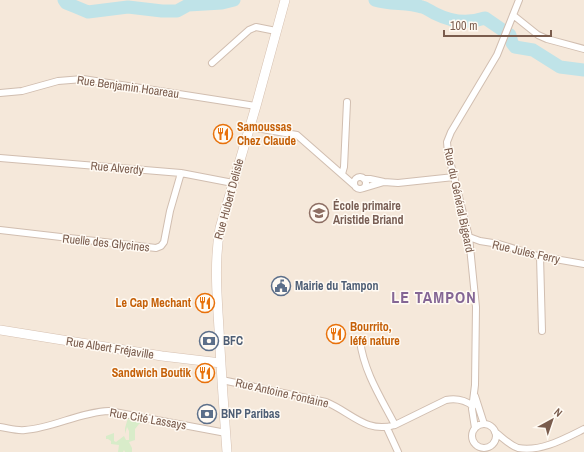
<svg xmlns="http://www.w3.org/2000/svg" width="584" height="452" viewBox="0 0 584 452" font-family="'Archivo Narrow',sans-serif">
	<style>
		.residential { fill: #f5e8da }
		.green { fill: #d8ecc9 }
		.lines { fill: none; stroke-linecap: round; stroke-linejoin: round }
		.river { stroke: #bfe3e8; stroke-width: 13 }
		.street-casing { stroke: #d1beb0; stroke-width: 8 }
		.secondary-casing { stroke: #d6c0b0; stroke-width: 10 }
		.street { stroke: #fff; stroke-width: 6 }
		.secondary { stroke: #fff; stroke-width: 9 }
		.labels { text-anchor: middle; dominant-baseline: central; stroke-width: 3; stroke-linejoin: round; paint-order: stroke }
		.street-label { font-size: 12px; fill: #7a5c4d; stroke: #fffaf3 }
		.food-label { font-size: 12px; font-weight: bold; fill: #c56008; stroke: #fffaf3; text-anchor: start }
		.education-label { font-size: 12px; font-weight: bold; fill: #785e54; stroke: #fffaf3; text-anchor: start }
		.service-label { font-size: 12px; font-weight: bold; fill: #4e5e75; stroke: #fffaf3; text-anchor: start }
		.district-label { font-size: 16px; font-weight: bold; letter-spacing: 1px; fill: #846695; stroke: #fffaf3 }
	</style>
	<rect width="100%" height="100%" fill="#fdf6ec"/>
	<path class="residential" d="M0,0H584V452H0Z"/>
	<path class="green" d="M128,418L145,422L139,424L135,429V440L129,442L132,448V452H125L124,450L123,452H118L119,445L111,444V441L108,439H106V436L114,433V441L116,442L124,436L126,440H129V431L127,427L125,434V428Z"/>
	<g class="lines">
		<path class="river" d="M64,0L66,3L76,7L88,12L128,7L162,11H177L188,5L222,3L234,0
			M375,0C391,5 407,2 422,7C427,8 431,12 436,14C452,22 467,24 485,18L510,35L512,43L515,47L533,50L560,67L584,70"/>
		<defs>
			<path id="street" d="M513,15L538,35L547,39L584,49
				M212,63L249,30L256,27L276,31
				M0,93L22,91L58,81L83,79L256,106
				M250,127L297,135L354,185
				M0,158L181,173L233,183
				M342,174L344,167L347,102
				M354 183a6 6 0 1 1 12 0a6 6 0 1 1-12 0Z
				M364,179H370L384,182L398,183L454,177
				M364,188L384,182
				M0,230L156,248L161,246L164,242L170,211L181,173
				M469,237L480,241L499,244L538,256L584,264
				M540,256L542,331
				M360,341C364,372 381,398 395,425
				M222,380L326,402C351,412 366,434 395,425L446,400C456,398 465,400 473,406
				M475,396L484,424
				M472 436a12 12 0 1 1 24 0a12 12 0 1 1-24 0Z
				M0,427C8,428 16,431 25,430C53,428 80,412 109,411L226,433
				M387,428L398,452
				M475,428L472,409L475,385L476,307L469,237L448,153L447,142L451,132L497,55L519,0
				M495,432C502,437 509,445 518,448C541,452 564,439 584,429"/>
			<path id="secondary" d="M0,330L162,356L221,363
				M227,452C224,411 221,370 219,329C217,295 214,262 220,228L256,106L285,0"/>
		</defs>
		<use href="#street" class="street-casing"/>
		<use href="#secondary" class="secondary-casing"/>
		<use href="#street" class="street"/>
		<use href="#secondary" class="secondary"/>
	</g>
	<defs>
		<symbol id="restaurant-ring" viewBox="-11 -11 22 22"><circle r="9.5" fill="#fffaf3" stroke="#e8710a" stroke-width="1.5"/><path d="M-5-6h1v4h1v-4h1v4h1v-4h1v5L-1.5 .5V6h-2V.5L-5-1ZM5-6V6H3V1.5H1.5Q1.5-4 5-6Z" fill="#e8710a"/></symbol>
		<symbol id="school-ring" viewBox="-11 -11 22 22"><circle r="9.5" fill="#fffaf3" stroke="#8d6e63" stroke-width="1.5"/><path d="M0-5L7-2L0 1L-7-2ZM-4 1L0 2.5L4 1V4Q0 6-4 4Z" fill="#8d6e63"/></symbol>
		<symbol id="civic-ring" viewBox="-11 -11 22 22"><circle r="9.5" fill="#fffaf3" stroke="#5c6f8a" stroke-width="1.5"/><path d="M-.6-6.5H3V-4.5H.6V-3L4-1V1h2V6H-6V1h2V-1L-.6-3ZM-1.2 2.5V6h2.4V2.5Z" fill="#5c6f8a"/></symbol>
		<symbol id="bank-ring" viewBox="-11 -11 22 22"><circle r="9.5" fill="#fffaf3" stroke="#5c6f8a" stroke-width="1.5"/><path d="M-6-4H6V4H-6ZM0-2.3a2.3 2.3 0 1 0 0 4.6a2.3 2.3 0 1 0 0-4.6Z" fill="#5c6f8a"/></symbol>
	</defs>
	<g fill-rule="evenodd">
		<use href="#restaurant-ring" x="212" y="123" width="22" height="22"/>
		<use href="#school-ring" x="308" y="202" width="22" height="22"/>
		<use href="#civic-ring" x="270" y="275" width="22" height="22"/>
		<use href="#restaurant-ring" x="194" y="292" width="22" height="22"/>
		<use href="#restaurant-ring" x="325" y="323" width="22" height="22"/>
		<use href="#bank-ring" x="198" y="330" width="22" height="22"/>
		<use href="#restaurant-ring" x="194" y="362" width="22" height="22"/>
		<use href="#bank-ring" x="196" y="403" width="22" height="22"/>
	</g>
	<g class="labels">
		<g class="street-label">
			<text transform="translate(128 87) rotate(8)">Rue Benjamin Hoareau</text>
			<text transform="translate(117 168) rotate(5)">Rue Alverdy</text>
			<text transform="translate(229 199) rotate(-75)">Rue Hubert Delisle</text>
			<text transform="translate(459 200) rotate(78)">Rue du Général Bigeard</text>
			<text transform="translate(106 243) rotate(6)">Ruelle des Glycines</text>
			<text transform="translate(526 252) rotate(13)">Rue Jules Ferry</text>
			<text transform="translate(110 348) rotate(9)">Rue Albert Fréjaville</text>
			<text transform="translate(282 393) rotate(13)">Rue Antoine Fontaine</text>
			<text transform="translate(148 419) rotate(10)">Rue Cité Lassays</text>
		</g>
		<g class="food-label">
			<text x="237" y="127">Samoussas<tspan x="237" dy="14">Chez Claude</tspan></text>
			<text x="191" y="303" text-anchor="end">Le Cap Mechant</text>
			<text x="350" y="327">Bourrito,<tspan x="350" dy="14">léfé nature</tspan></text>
			<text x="191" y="373" text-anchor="end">Sandwich Boutik</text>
		</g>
		<g class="education-label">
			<text x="333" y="206">École primaire<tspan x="333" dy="14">Aristide Briand</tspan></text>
		</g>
		<g class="service-label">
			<text x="295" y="286">Mairie du Tampon</text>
			<text x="223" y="341">BFC</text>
			<text x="221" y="414">BNP Paribas</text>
		</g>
		<g class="district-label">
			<text x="434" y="297">LE TAMPON</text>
		</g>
	</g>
	<g transform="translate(552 420) rotate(40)" stroke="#fffaf3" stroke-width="3" paint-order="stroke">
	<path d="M0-3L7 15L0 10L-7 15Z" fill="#7a5c4d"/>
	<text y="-6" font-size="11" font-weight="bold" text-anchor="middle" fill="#7a5c4d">N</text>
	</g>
	<path d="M444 30v6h107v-6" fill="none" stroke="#7a5c4d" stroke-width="2"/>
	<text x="450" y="30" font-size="12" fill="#7a5c4d" stroke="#fffaf3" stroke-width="3" paint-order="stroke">100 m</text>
</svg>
